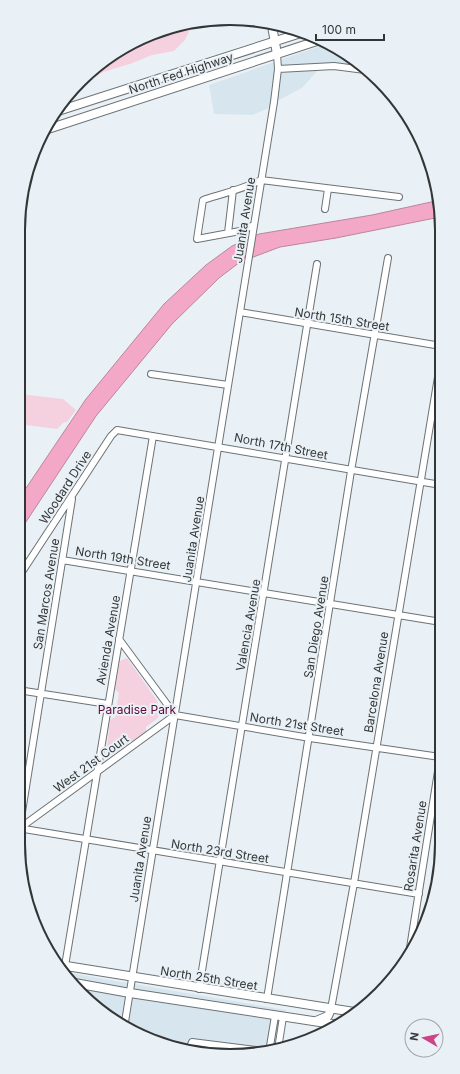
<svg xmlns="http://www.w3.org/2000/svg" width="460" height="1074" viewBox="0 0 460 1074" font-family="Inter,sans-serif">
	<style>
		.built { fill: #d7e6ee }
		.green { fill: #f5d0de }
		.water { fill: #f4a8c7; stroke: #ba869c }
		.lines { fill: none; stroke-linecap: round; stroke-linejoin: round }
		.minor-casing { stroke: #6c7376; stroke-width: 8 }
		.major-casing { stroke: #6c7376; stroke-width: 10 }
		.minor { stroke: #fff; stroke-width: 6 }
		.major { stroke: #fff; stroke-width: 8 }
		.labels { text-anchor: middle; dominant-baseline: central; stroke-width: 4; stroke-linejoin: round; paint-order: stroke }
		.street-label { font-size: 12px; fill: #333637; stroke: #eaf1f6 }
		.park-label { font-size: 12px; fill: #5d0837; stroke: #eaf1f6 }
		.rim { fill: none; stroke: #333637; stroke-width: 2 }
	</style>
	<rect width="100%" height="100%" fill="#eaf1f6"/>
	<path class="built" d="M327,44L348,54L362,67H281L282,59Z
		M277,61L270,107L267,109L252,115L214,114L209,85Z
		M319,69L302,88L277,101L281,71Z
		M70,973L128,983L127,990L68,979Z
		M134,984L286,1010L285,1015L133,991Z
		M72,985L127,995L122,1026Z
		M132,996L272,1018L267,1049L192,1038L187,1045L186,1051L127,1029Z"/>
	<path class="green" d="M192,25L185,40L174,51L152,55L130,64L103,72L78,88L70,91L136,40Z
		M20,394L63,399L76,410L67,422L63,423L57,429L18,424Z
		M127,658L158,702L157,705L160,708L158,718L146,727V732L110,756L106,754L110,720L115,717L119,693L115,689L120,661Z"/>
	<path class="water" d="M440,200V217L336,238L280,247L240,262L219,278L172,324L96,416L18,534V500L86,399L164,304L206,265L232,246L259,234L372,215Z"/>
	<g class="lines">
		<defs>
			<path id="minor" d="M278,69L334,66L365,70
				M325,209L328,189
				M254,225L240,231L197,239L203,200C222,194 243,189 261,180L399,197
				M228,233L233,190
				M240,312L441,346
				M151,374L228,385
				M62,560L441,622
				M18,578L111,436L117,430L441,485
				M119,639L175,715
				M18,690L108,704
				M175,715L310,738L440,757
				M18,828L419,894
				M20,828L175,715
				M18,837L72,499
				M410,948L442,746
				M65,966L153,436
				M199,989L317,264
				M267,999L351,471L388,258
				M331,1009L354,883L441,359
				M124,1028L274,102L278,69L277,54
				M278,1049L283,1017
				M188,1052L192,1042L271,1052
				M269,1052L275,1016"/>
			<path id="major" d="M272,26L277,54
				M58,111L304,32
				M48,129L320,40
				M60,965L354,1012
				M69,982L130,993L339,1025
				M316,1021L328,1016L331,1009"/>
		</defs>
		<use href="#minor" class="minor-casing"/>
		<use href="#major" class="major-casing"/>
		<use href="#minor" class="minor"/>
		<use href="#major" class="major"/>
	</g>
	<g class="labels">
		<g class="street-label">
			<text transform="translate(181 73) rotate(-18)">North Fed Highway</text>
			<text transform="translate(244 220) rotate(-81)">Juanita Avenue</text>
			<text transform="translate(342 319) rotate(9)">North 15th Street</text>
			<text transform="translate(281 446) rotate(11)">North 17th Street</text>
			<text transform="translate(65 487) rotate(-57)">Woodard Drive</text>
			<text transform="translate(193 539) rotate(-81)">Juanita Avenue</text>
			<text transform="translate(123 558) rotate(9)">North 19th Street</text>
			<text transform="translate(46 594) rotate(-81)">San Marcos Avenue</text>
			<text transform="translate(248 625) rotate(-80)">Valencia Avenue</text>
			<text transform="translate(316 627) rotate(-81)">San Diego Avenue</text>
			<text transform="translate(108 640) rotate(-80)">Avienda Avenue</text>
			<text transform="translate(376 682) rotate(-81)">Barcelona Avenue</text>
			<text transform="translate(297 724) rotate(9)">North 21st Street</text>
			<text transform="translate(91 763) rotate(-36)">West 21st Court</text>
			<text transform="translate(415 846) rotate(-81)">Rosarita Avenue</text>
			<text transform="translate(220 851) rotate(9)">North 23rd Street</text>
			<text transform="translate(140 859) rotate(-81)">Juanita Avenue</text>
			<text transform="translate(209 978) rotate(9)">North 25th Street</text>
		</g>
		<g class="park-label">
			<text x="137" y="709">Paradise Park</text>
		</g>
	</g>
	<path d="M0 0H460V1074H0ZM230 25H230A205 205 0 0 1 435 230V844A205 205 0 0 1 230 1049H230A205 205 0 0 1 25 844V230A205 205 0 0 1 230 25Z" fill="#eaf1f6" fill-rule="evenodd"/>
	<path class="rim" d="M230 25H230A205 205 0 0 1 435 230V844A205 205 0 0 1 230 1049H230A205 205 0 0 1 25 844V230A205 205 0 0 1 230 25Z"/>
	<g transform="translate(424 1038) rotate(279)"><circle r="19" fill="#eaf1f6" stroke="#a1a6aa"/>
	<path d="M0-3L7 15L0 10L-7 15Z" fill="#cb4587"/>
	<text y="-6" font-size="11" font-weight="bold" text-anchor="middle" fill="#333637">N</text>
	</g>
	<path d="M316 34v6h68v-6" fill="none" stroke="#333637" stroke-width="2"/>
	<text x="322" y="34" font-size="12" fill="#333637" stroke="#eaf1f6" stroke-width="3" paint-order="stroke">100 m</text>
</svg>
